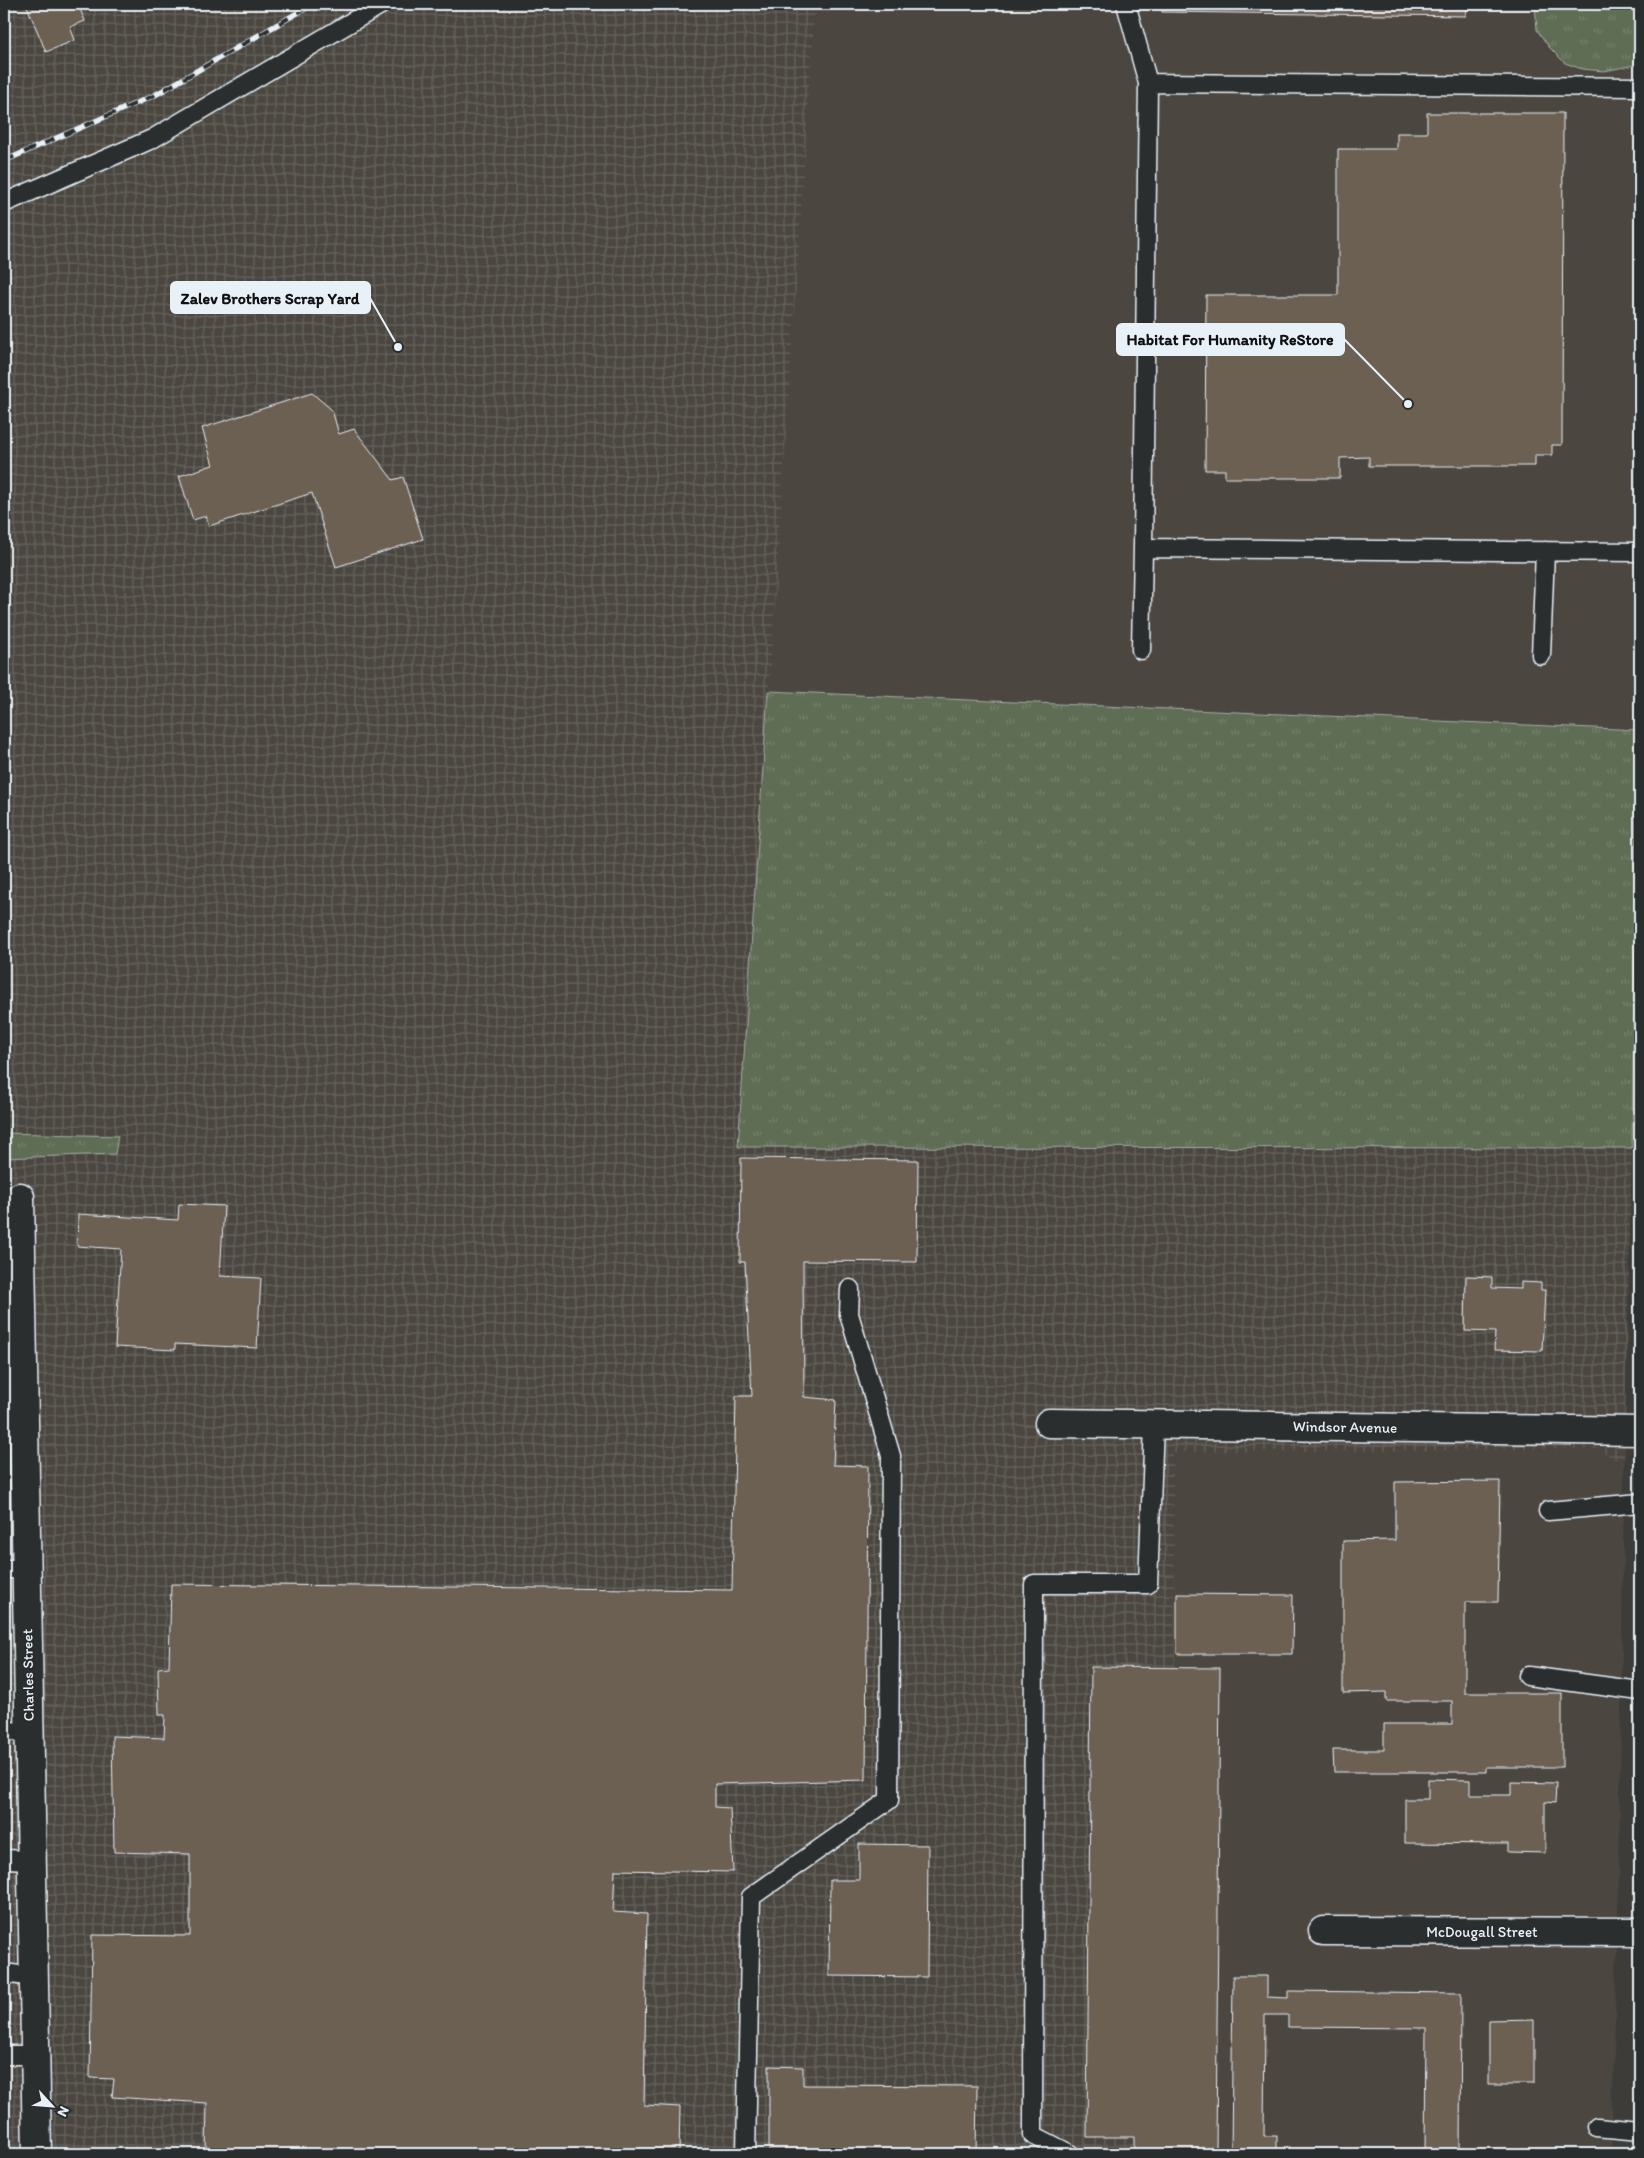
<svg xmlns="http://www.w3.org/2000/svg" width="1644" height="2158" viewBox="0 0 1644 2158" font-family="Itim,sans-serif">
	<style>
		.built { fill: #4c4741 }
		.industrial { fill: url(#industrial-grid) }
		.grass { fill: url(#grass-tufts); stroke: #a4afa6 }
		.building { fill: #6c6053; stroke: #e8f1f8 }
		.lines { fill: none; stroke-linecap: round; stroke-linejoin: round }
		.lane-casing { stroke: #e8f1f8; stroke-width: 21 }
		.street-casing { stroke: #e8f1f8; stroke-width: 31 }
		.lane { stroke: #2a2d2e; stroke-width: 18 }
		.street { stroke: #2a2d2e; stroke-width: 28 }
		.rail-casing { stroke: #e8f1f8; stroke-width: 5.5 }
		.rail { stroke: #2a2d2e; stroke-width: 4; stroke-dasharray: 11; stroke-linecap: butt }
		.labels { text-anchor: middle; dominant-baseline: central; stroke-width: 4; stroke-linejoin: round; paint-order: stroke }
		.street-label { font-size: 15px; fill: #e8f1f8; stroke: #2a2d2e }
		.leader { fill: none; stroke: #e8f1f8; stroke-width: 2 }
		.callout-dot { fill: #e8f1f8; stroke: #2a2d2e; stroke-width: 2 }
		.callout { fill: #e8f1f8; stroke: #e8f1f8; stroke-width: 2 }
		.callout-label { font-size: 16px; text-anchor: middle; font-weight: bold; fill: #111 }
	</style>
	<defs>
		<pattern id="industrial-grid" width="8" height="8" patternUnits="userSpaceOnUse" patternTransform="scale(1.25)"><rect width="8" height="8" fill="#4c4741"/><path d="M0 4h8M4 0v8" fill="none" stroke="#66625d"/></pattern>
		<pattern id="grass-tufts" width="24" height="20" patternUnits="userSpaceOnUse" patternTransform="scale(1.25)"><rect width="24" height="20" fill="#5f6d55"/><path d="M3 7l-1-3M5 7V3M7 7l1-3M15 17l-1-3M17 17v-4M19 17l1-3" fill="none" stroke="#76826e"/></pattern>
	</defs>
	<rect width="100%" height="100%" fill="#3e3c39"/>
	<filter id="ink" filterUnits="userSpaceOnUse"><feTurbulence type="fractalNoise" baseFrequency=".02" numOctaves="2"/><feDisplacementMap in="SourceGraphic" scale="10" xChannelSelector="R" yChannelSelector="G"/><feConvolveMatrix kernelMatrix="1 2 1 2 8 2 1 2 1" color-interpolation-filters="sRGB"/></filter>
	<g filter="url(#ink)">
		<path class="built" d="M815,4H1640V486L1638,730L768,691Z
			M1598,1449L1624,1465L1619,1876L1611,2154H1216L1220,1669L1175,1667L1173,1451Z"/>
		<path class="industrial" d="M4,4H815L738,1147L1632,1148L1624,1465L1598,1449L1173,1452L1175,1667L1220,1668L1216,2154H4V1158L115,1154L118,1136L4,1133Z"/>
		<path class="grass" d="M1535,4H1640V64L1604,71L1582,69L1565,63L1549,47L1537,30Z
			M768,691L1638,730L1632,1148L738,1147Z
			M4,1133L118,1136L115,1154L4,1158Z"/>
		<path class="building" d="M26,4H78L85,21L70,27L75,40L46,52Z
			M1163,4H1467L1466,16L1162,12Z
			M1427,113H1563L1562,445H1552V455H1535V466H1369V457L1340,458V478H1225V470H1205L1206,295H1338V149H1397V133H1427Z
			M312,393L332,410L339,434L354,429L393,480L403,477L423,539L336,567L312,493L209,526L206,516L193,520L179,476L213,465L202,428Z
			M741,1158L918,1160L917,1262L803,1261L804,1397L836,1400L833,1465L868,1466L866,1780L715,1784V1807L730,1808L733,1872L615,1870L613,1912L647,1914L644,2105L680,2107L679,2154H206L207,2103L112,2097L114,2079L90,2078L92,1935L190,1936V1854L114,1852L112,1736L164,1738L165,1715H159L158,1668L169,1667L171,1584L732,1590L736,1396H752L745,1262H740Z
			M179,1204L224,1206L220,1276L261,1278L257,1348L175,1344V1350L115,1347L121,1249L77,1246L78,1214L178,1220Z
			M1466,1276L1492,1277V1288L1521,1289V1282L1541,1283V1290H1545L1542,1351L1494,1350L1495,1332L1465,1331Z
			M1500,1481L1498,1602H1465V1693H1562V1767H1486V1772H1334L1333,1750H1384V1724H1452V1701H1386V1692L1343,1693V1541L1395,1540V1482Z
			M1177,1594L1293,1595L1292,1654H1177Z
			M1091,1667L1220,1668L1216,2154H1134V2137H1087Z
			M1428,1779L1470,1780V1795H1511V1782L1556,1783L1555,1803L1545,1802V1853L1508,1852V1844L1405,1843V1799H1428Z
			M859,1844L928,1845L927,1977L829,1976L830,1880H859Z
			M1233,1976H1267V1997L1288,1998V1991L1461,1993L1460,2154H1425L1426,2028L1288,2027V2015H1265L1264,2136H1277V2154H1231Z
			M1534,2019V2084H1489V2020Z
			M769,2066L803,2067V2085L977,2086L976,2154H769Z"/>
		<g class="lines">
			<defs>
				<path id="lane" d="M1126,4L1148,83
					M1640,87L1148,83L1143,548L1640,552
					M4,203L152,139L382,4
					M1141,650L1143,548
					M1541,655L1545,551
					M4,1408L24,1410
					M1548,1511L1640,1503
					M4,1569H26
					M1528,1676L1640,1691
					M4,1731L29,1732
					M4,1859L32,1860
					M4,1973L34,1977
					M4,2055H35
					M1597,2127L1640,2131
					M746,2154L751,1897L889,1800L891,1456L849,1314L850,1289
					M1070,2154L1033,2135L1034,1584H1148L1154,1424"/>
				<path id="street" d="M20,1197L37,2154
					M1049,1423L1640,1431
					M1323,1931L1640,1932"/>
			</defs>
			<use href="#lane" class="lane-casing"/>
			<use href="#street" class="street-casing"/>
			<use href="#lane" class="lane"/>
			<use href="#street" class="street"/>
			<defs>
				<path id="rail" d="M4,161L155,95L313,4"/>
			</defs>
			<use href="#rail" class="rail-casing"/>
			<use href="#rail" class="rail"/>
		</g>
	</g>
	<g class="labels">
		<g class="street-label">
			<text transform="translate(1345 1427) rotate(1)">Windsor Avenue</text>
			<text transform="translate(28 1675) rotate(-91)">Charles Street</text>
			<text x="1482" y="1932">McDougall Street</text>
		</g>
	</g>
	<path class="leader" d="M398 347L370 298M1408 404L1344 339"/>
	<g class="callout-dot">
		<circle cx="398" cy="347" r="5"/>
		<circle cx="1408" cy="404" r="5"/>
	</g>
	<g class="callout">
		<rect x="171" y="282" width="199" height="31" rx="5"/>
		<rect x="1117" y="324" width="227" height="31" rx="5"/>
	</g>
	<g class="callout-label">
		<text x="270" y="304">Zalev Brothers Scrap Yard</text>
		<text x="1230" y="345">Habitat For Humanity ReStore</text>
	</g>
	<rect width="1644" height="2158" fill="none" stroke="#2a2d2e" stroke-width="20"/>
	<rect x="10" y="10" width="1624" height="2138" fill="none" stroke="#e8f1f8" stroke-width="2" filter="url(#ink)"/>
	<g transform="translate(52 2106) rotate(116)" stroke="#2a2d2e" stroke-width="4" paint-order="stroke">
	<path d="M0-4L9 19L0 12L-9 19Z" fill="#e8f1f8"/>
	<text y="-8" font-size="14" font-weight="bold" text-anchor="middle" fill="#e8f1f8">N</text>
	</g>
</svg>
